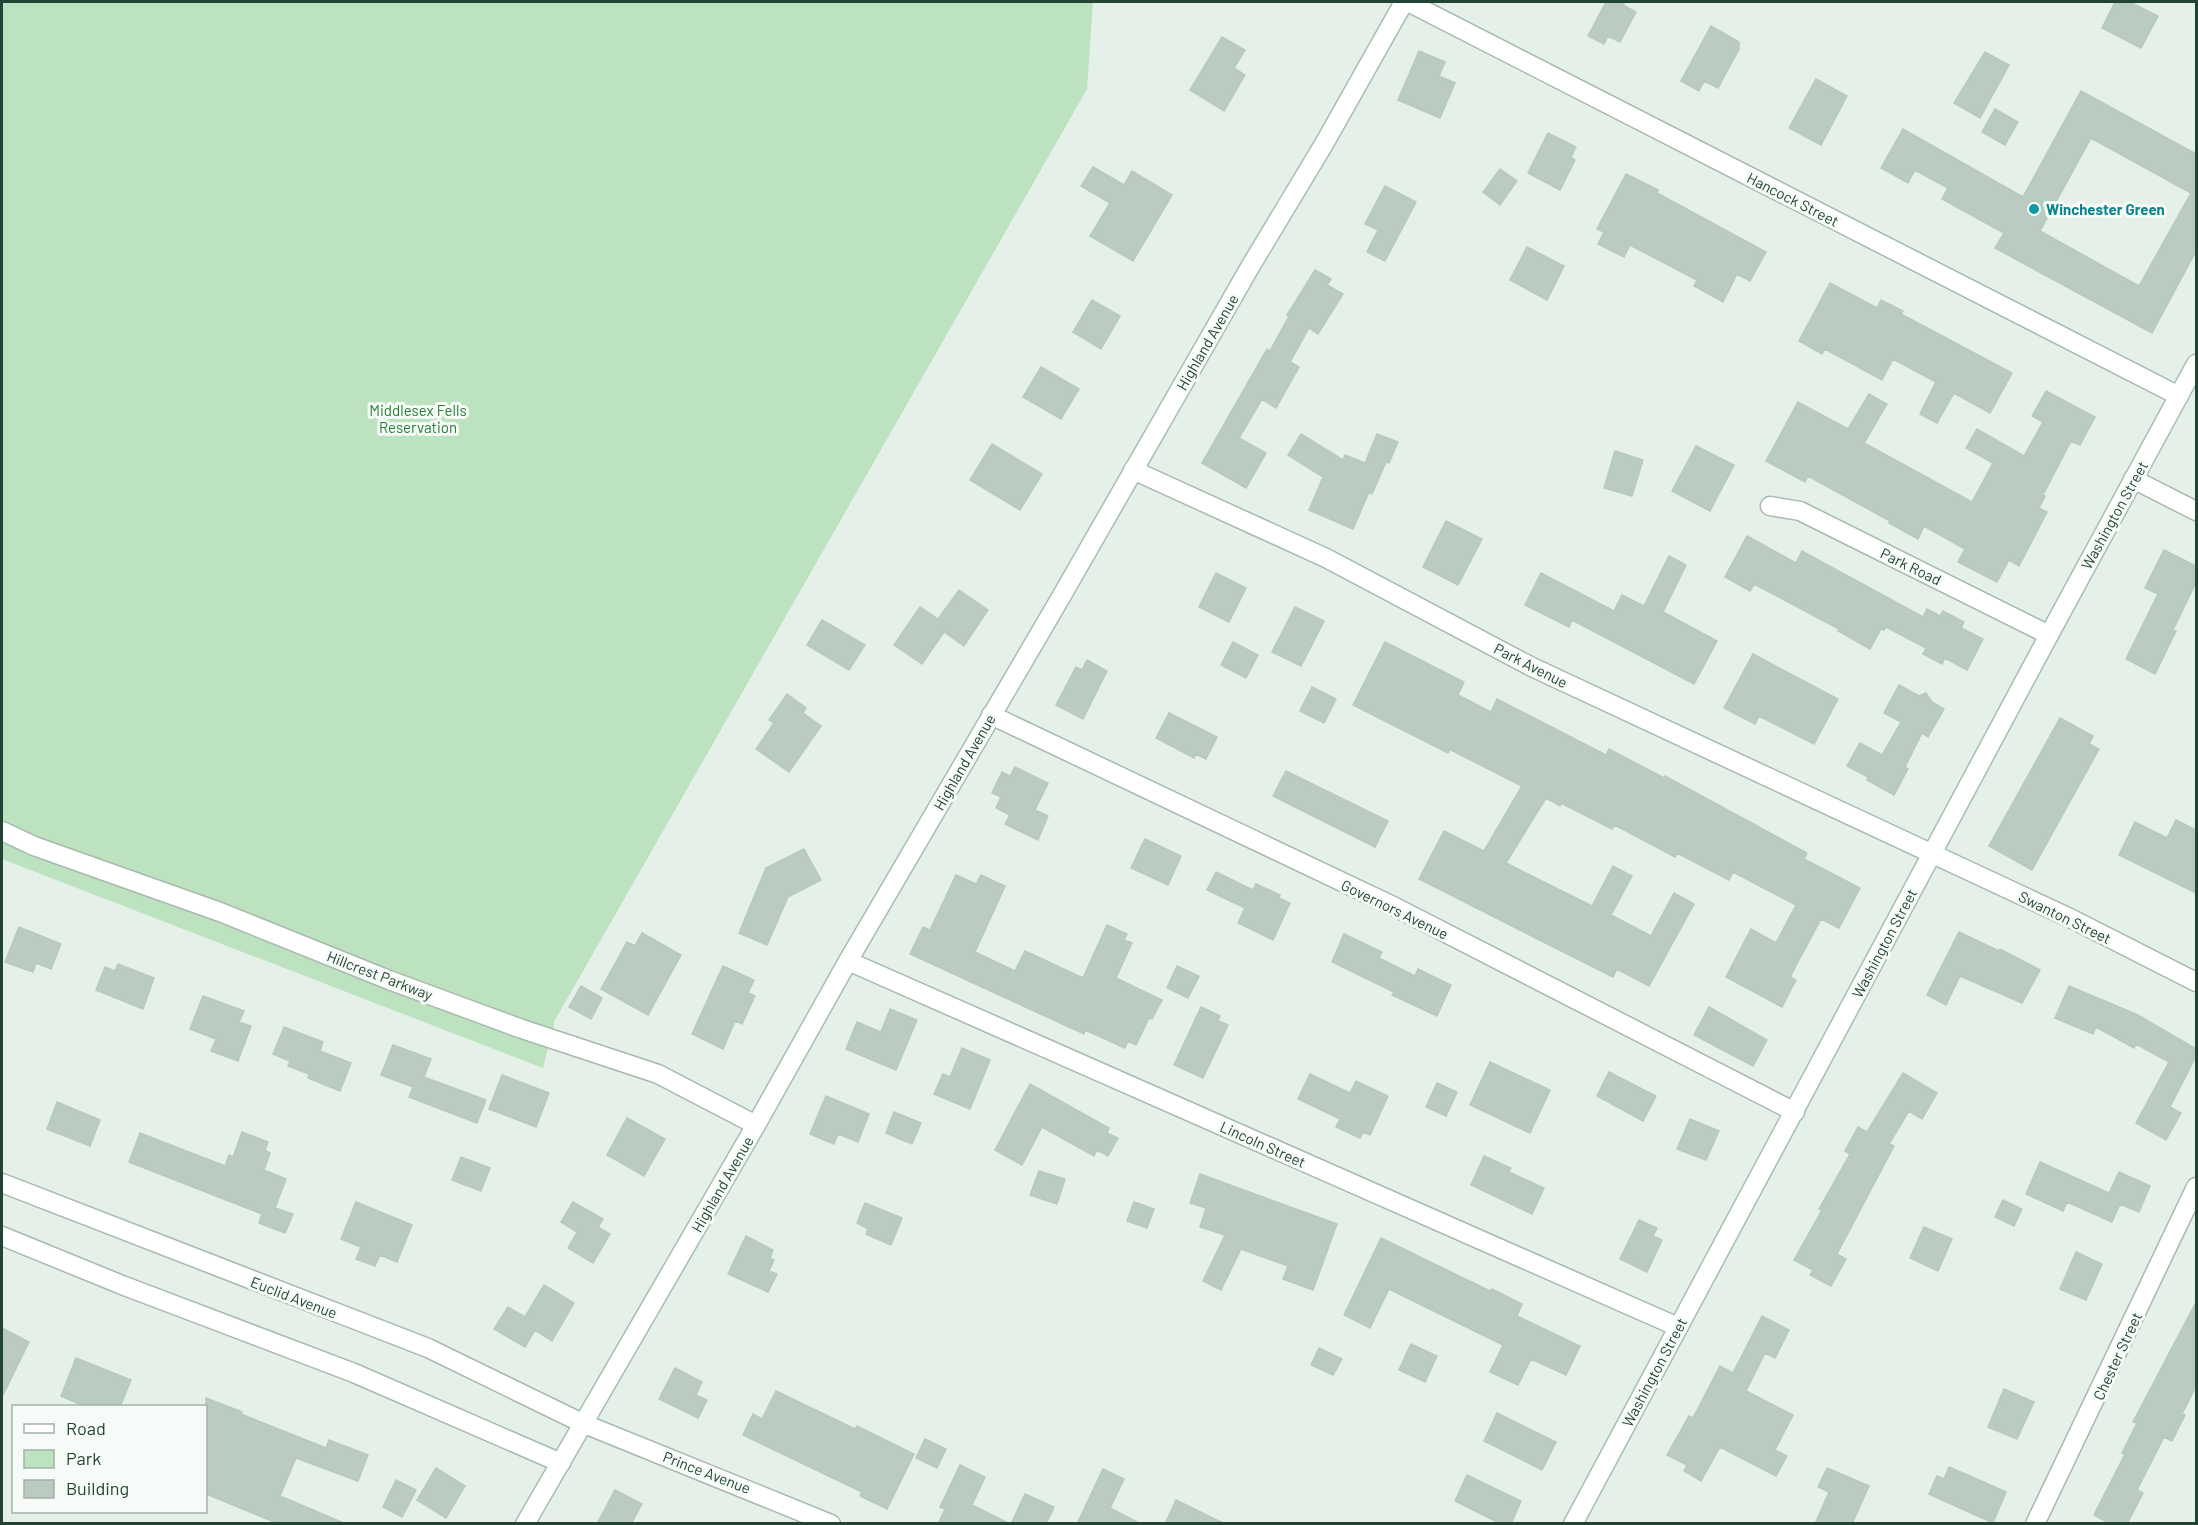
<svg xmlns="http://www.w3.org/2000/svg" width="2198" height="1525" viewBox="0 0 2198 1525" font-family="Barlow,sans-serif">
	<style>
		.green { fill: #bde2bf }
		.building { fill: #bacbc1; stroke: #b7cabe; stroke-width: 1.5; fill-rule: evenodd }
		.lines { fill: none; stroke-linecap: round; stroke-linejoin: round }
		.minor-casing { stroke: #a7b9af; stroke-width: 21 }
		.tertiary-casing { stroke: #a7b9af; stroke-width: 21 }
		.secondary-casing { stroke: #a5bfb1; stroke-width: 21 }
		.minor { stroke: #fff; stroke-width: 18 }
		.tertiary { stroke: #fff; stroke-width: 18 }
		.secondary { stroke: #fff; stroke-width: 18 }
		.culture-dot { fill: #0f9aa8; stroke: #f7fbf8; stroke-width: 2 }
		.labels { text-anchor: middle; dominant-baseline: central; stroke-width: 6; stroke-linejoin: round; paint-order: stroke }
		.street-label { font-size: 15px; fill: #224434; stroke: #f7fbf8 }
		.culture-label { font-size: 15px; font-weight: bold; fill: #0d838f; stroke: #f7fbf8; text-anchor: start }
		.park-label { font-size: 15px; fill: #287f37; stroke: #f7fbf8 }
	</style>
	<rect width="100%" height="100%" fill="#e5f0e9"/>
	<path class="green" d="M2,2H1093L1087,89L555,1020L543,1068L2,859Z"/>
	<path class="building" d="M1606,2H1625L1623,5L1636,12L1620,42L1608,36L1604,44L1588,36Z
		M2115,2H2130L2158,16L2141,48L2102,28Z
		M1711,26L1739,42V49L1718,88L1704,81L1699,91L1681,81Z
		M1222,37L1245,50L1234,68L1245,75L1224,111L1190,90Z
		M1419,51L1445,62L1439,76L1455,83L1440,118L1398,100Z
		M1985,52L2009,65L1980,118L1954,103Z
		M1816,79L1847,96L1821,145L1789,128Z
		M2081,91L2196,154V251L2152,333L1995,248L2004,233L1942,199L1948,188L1915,170L1908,183L1881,168L1903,129L2023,197ZM2091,138L2191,193L2139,286L2040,231Z
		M1995,109L2018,122L2005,145L1982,132Z
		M1548,133L1576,147L1571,157L1575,160L1560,190L1528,173Z
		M1093,167L1124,185L1132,171L1172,195L1133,261L1090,236L1110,203L1081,186Z
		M1500,169L1517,181L1500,205L1483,192Z
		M1626,174L1658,190L1657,193L1766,252L1750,281L1737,274L1723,302L1694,286L1697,280L1630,245L1624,257L1598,244L1604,232L1597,229Z
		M1385,186L1416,202L1385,261L1367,252L1378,230L1365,224Z
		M1527,247L1564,266L1547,300L1510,280Z
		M1315,270L1331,279L1327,285L1343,294L1318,334L1309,328L1290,362L1299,367L1276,408L1262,399L1239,438L1266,453L1246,488L1202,463L1267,349L1270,351L1289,316L1287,315Z
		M1830,283L1877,308L1881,300L1903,311L1901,314L2012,373L1990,413L1954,393L1937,423L1920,414L1936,382L1893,359L1882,380L1825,349L1822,354L1799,341Z
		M1092,300L1120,316L1101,349L1073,332Z
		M1041,367L1079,389L1061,419L1023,397Z
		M2046,391L2095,417L2080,445L2071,441L2043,495L2045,496L2039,508L2047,512L2019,566L2009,560L1997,582L1958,562L1965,549L1924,526L1918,539L1889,523L1890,521L1808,476L1805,482L1766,461L1798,402L1848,429L1869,394L1887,404L1864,443L1972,502L1993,463L1966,448L1977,429L2024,456L2043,422L2032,416Z
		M1301,434L1343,460L1345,455L1365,463L1377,434L1398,442L1389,463L1386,462L1372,494L1369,492L1353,529L1309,510L1323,477L1288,455Z
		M992,444L1042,474L1020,510L970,480Z
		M1696,446L1734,465L1710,511L1672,491Z
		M1615,451L1643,460L1632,496L1604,488Z
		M1446,521L1482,539L1458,585L1423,567Z
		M1747,536L1796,563L1802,551L1923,617L1927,609L1940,616L1943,611L1964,622L1961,628L1983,639L1967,670L1945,658L1942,664L1923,654L1926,648L1886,627L1884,630L1881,629L1870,649L1838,631L1839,629L1754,584L1750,591L1725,577Z
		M2164,550L2196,566V582L2173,630L2176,631L2155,674L2126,659L2158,594L2145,588Z
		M1669,556L1686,565L1663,612L1717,641L1694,684L1572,620L1569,627L1525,605L1541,573L1614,611L1622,595L1644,606Z
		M1216,573L1246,588L1229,622L1199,607Z
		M959,590L988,610L964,646L944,632L922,664L894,645L920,607L938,619Z
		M1295,607L1324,621L1301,666L1272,652Z
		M822,620L865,645L849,670L807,645Z
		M1233,642L1258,655L1246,678L1221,665Z
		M1385,642L1464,682L1458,695L1491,712L1497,699L1606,755L1609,749L1664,778L1665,776L1807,853L1804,859L1860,888L1839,928L1821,919L1790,977L1796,980L1782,1007L1726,977L1751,929L1776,943L1796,905L1733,872L1729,880L1677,853L1675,857L1615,825L1612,829L1561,803L1560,806L1546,798L1506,863L1592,906L1613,866L1632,876L1611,915L1651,936L1674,893L1694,904L1649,986L1617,969L1613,977L1419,879L1444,831L1484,851L1522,786L1449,749L1448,753L1353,705Z
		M1753,654L1838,699L1814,744L1759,716L1755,724L1724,708Z
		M1087,660L1107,671L1083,719L1056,705L1076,667L1082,670Z
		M1899,685L1919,696L1926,693L1932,702L1944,709L1928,737L1922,733L1905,767L1908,769L1894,795L1867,780L1868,777L1847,766L1860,743L1882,755L1901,722L1884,713Z
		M1312,687L1336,699L1324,723L1300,711Z
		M787,694L806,708L803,713L821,726L789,772L756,749L774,723L769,720Z
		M1169,713L1217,737L1206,759L1196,754L1194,758L1156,738Z
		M2060,718L2093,736L2089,744L2099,749L2032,870L1989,846Z
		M1015,767L1048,783L1035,810L1048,816L1038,840L1005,824L1010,815L996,808L1001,797L992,793L1002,772L1010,776Z
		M1286,771L1388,821L1375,847L1273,796Z
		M2176,820L2196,830V893L2119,855L2135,822L2167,838Z
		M1145,839L1181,856L1168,885L1131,868Z
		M804,849L821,880L788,897L767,945L739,933L766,868Z
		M1216,872L1253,890L1256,884L1280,895L1279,898L1290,903L1273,940L1238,923L1245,908L1207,890Z
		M956,875L976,884L981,875L1005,886L975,952L1015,971L1025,951L1083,978L1107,925L1127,934L1124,940L1132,943L1116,978L1162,1000L1152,1019L1149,1018L1136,1045L1128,1041L1125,1048L1085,1030L1084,1034L910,954L923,927L930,930Z
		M19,927L61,944L51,969L36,963L33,972L5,962Z
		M1959,932L1999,951L2000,949L2040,970L2022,1003L1960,976L1946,1005L1927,995Z
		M642,933L681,955L648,1015L601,989L627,942L635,946Z
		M1344,934L1382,952L1379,958L1415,976L1418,969L1451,985L1437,1016L1392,995L1394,992L1332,962Z
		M118,964L154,978L143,1009L96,990L105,967L115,971Z
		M723,966L754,980L748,993L755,996L742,1024L735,1021L723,1049L692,1034Z
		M1177,966L1199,976L1188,998L1167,988Z
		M581,986L602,998L591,1019L569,1007Z
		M2069,986L2138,1015L2196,1049V1056L2170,1107L2181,1113L2166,1140L2136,1123L2169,1062L2136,1044L2134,1048L2096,1027L2093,1034L2055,1018Z
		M203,996L244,1011L239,1022L251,1026L238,1061L211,1051L216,1039L190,1029Z
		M1201,1007L1220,1016L1218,1021L1228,1025L1203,1078L1174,1065Z
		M1709,1007L1767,1040L1753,1066L1694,1035Z
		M890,1009L917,1020L896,1070L846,1049L857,1022L881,1032Z
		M284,1027L323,1042L320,1051L351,1063L340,1091L308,1078L309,1074L288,1066L290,1061L273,1054Z
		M393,1045L431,1059L424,1077L486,1100L477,1123L409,1097L413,1087L381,1075Z
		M962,1048L990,1060L970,1109L934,1094L943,1074L950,1077Z
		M1490,1062L1550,1090L1530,1133L1470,1105Z
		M1609,1072L1656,1096L1643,1121L1597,1096Z
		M1903,1073L1937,1093L1922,1119L1909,1111L1889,1144L1894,1146L1837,1254L1846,1259L1831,1286L1810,1275L1813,1270L1794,1260L1822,1210L1819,1209L1850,1154L1845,1151L1858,1127L1867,1132Z
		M1310,1074L1350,1093L1356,1081L1388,1096L1370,1135L1363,1132L1360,1138L1336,1127L1340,1119L1298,1099Z
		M502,1075L549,1093L536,1127L489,1109Z
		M1437,1083L1457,1092L1446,1116L1426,1107Z
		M1030,1084L1109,1128L1107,1133L1118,1138L1108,1156L1097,1150L1094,1156L1042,1127L1022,1165L995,1150Z
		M826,1096L869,1114L858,1142L838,1134L834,1144L810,1134Z
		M57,1102L100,1120L90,1146L47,1129Z
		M894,1112L921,1123L912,1144L886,1133Z
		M627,1118L665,1139L644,1176L607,1155Z
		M1690,1119L1719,1131L1706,1160L1677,1149Z
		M242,1132L268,1142L265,1150L270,1153L264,1170L286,1179L275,1208L293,1214L285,1233L259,1223L262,1214L129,1162L140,1133L225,1166L229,1155L233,1157Z
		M1484,1156L1511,1168L1509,1172L1544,1188L1532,1214L1471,1185Z
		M461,1157L490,1168L481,1191L452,1180Z
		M2040,1162L2109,1193L2119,1172L2150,1186L2139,1212L2120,1204L2112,1222L2067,1202L2063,1211L2026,1194Z
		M1039,1171L1065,1179L1057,1204L1030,1195Z
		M1200,1174L1337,1224L1313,1290L1283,1279L1288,1266L1241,1249L1221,1290L1203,1281L1225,1235L1200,1227L1206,1208L1190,1203Z
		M2003,1200L2022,1209L2014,1226L1995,1217Z
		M356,1202L412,1225L397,1262L380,1255L375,1266L356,1259L361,1247L341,1239Z
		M573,1202L603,1219L598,1227L610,1234L593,1263L568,1248L577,1232L561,1222Z
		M1134,1202L1154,1209L1147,1228L1127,1221Z
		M865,1203L902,1218L891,1245L866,1234L868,1229L857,1223Z
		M1639,1220L1657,1228L1653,1236L1662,1240L1647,1272L1620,1259Z
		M1924,1227L1952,1239L1938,1271L1910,1258Z
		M746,1236L773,1250L770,1258L774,1260L769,1271L777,1274L768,1292L728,1274Z
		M1381,1238L1490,1291L1492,1289L1522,1304L1517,1316L1580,1346L1566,1375L1531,1359L1518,1385L1490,1372L1503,1345L1389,1289L1370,1328L1344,1315Z
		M2076,1252L2102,1264L2086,1300L2060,1289Z
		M544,1285L574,1303L552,1341L535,1330L525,1347L494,1329L508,1307L525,1317Z
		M2196,1302V1386L2182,1414L2185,1415L2172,1441L2164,1437L2137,1490L2143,1493L2127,1524H2110L2094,1515L2125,1454L2122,1453L2137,1423L2133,1422Z
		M1762,1316L1789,1330L1775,1358L1765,1353L1746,1391L1793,1415L1775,1450L1787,1456L1776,1476L1720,1447L1701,1481L1684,1471L1687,1465L1667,1455L1689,1416L1693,1418L1720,1366L1733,1373Z
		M2,1328L29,1342L2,1397Z
		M1411,1344L1437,1356L1425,1382L1399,1370Z
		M1319,1348L1342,1359L1333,1375L1311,1365Z
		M76,1358L131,1380L120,1407H86L61,1396Z
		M675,1368L702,1382L696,1395L707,1400L698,1418L659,1399Z
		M2004,1389L2034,1402L2017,1439L1988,1427Z
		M776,1391L855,1429L857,1426L914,1454L887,1509L860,1496L862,1492L743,1435L753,1414L762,1419Z
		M206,1398L242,1412L241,1414L326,1448L329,1440L368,1455L358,1481L296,1458L280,1496L346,1524H279L206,1494Z
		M1497,1413L1556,1442L1542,1470L1484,1441Z
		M925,1439L946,1449L937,1468L916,1458Z
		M960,1465L985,1477L972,1505L1010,1524H938L945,1509L940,1507Z
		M1949,1467L2006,1492L1993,1523L1929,1494L1937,1476L1944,1479Z
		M436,1468L465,1486L446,1518L417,1500Z
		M1827,1468L1869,1486L1852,1524H1815L1829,1492L1818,1487Z
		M1103,1469L1124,1479L1110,1508L1141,1524H1077Z
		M1467,1475L1521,1501L1511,1524H1501L1455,1501Z
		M396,1480L416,1490L402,1517L383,1507Z
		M615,1490L642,1504L631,1524H597Z
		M1025,1494L1054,1507L1046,1524H1011Z
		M1176,1500L1225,1524H1165Z"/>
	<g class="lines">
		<defs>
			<path id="minor" d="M1408,2L2179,396
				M2133,479L2196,511
				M1770,506L1800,511L2049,635
				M991,715L1395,907L1795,1112
				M2,831L34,846L220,912L389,980L522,1029L658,1074L756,1125
				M848,961L1678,1327
				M2,1183L428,1348L582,1423L831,1524
				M2,1236L122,1285L354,1373L561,1463
				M2035,1524L2196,1187"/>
			<path id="tertiary" d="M1133,470L1326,558L1532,667L2072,919L2196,982"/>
			<path id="secondary" d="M525,1524L756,1125L848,961L1061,597L1250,267L1324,144L1404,2
				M1573,1524L2049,635L2196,364"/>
		</defs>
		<use href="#minor" class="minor-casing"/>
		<use href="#tertiary" class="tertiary-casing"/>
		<use href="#secondary" class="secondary-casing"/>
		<use href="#minor" class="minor"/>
		<use href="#tertiary" class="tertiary"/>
		<use href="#secondary" class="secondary"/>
	</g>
	<circle class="culture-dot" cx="2034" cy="209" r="6"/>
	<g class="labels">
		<g class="street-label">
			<text transform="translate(1793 199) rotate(27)">Hancock Street</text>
			<text transform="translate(1207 342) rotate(-60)">Highland Avenue</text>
			<text transform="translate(2114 515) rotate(-61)">Washington Street</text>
			<text transform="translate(1911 566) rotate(26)">Park Road</text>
			<text transform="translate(1531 665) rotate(27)">Park Avenue</text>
			<text transform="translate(964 762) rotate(-60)">Highland Avenue</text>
			<text transform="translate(1395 909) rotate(26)">Governors Avenue</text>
			<text transform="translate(2065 917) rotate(26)">Swanton Street</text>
			<text transform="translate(1884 943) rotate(-62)">Washington Street</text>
			<text transform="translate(380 975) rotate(21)">Hillcrest Parkway</text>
			<text transform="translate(1263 1144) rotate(24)">Lincoln Street</text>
			<text transform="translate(722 1184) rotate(-60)">Highland Avenue</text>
			<text transform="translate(294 1297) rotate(21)">Euclid Avenue</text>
			<text transform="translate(2117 1356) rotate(-65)">Chester Street</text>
			<text transform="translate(1654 1372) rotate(-62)">Washington Street</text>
			<text transform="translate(707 1472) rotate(21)">Prince Avenue</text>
		</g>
		<g class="culture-label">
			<text x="2046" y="209">Winchester Green</text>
		</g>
		<g class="park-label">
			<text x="418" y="410">Middlesex Fells<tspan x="418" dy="17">Reservation</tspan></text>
		</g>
	</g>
	<rect width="2198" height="1525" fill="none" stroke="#224434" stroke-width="6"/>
	<rect x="12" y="1405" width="195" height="108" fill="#f7fbf8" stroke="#a2b2aa" stroke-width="1.5"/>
	<rect x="24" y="1424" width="30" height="9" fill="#ffffff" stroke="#a2b2aa" stroke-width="1.5"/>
	<text x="66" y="1435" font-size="18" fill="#224434">Road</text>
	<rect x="24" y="1450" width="30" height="18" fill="#bde2bf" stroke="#a2b2aa" stroke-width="1.5"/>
	<text x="66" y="1465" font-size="18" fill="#224434">Park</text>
	<rect x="24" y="1480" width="30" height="18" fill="#bacbc1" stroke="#a2b2aa" stroke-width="1.5"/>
	<text x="66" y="1495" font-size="18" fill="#224434">Building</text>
</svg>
